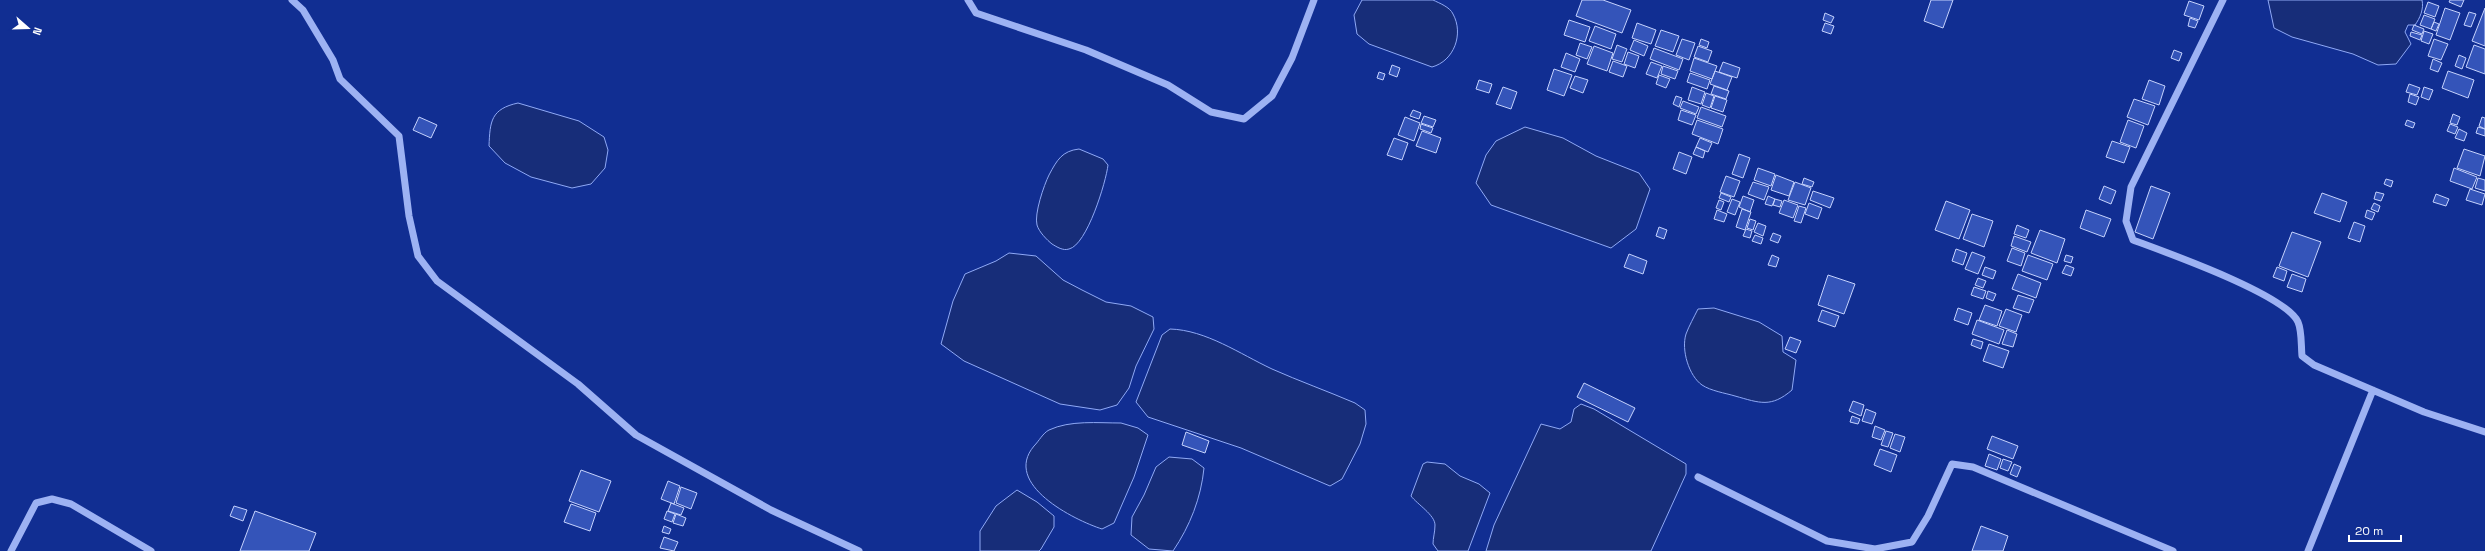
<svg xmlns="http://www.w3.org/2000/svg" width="2485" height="551" viewBox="0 0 2485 551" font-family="'Space Grotesk',sans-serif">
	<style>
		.water { fill: #172d79; stroke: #8fa9f6 }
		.building { fill: #3454b9; stroke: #c5d2fd }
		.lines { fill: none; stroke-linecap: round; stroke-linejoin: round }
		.minor { stroke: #9db2f3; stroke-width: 7 }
	</style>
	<rect width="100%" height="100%" fill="#112e92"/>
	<path class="water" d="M1362,0H1433C1439,3 1450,7 1453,14C1464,34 1454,61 1432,67L1369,44L1357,34L1354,15Z
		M2268,0H2422C2424,9 2420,18 2415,25H2408L2405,32L2411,44L2396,64L2378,65L2353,54L2292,37L2274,28Z
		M518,103L579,121L604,137L608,150L605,168L591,184L572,188L531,177L505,163L489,146C490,121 491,109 518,103Z
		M1525,127L1563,138L1596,156L1639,173L1650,189L1636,229L1611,248L1491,205L1476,183L1486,155L1496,141Z
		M1079,149L1103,159L1108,165C1106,182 1087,245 1069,249C1063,251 1057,247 1052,244C1047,240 1039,232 1037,225C1034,214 1044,185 1049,175C1057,160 1062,151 1079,149Z
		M1009,253L1036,256L1063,280L1082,290L1106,302L1131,306L1153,317L1154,329L1136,366L1129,388L1117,405L1100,410L1060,404L964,361L941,344L953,301L965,274L996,261Z
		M1714,308L1759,322L1782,336L1783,352L1796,360L1792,390C1771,408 1760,403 1735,396C1725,393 1711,391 1702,385C1689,376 1681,350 1686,334C1689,326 1694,317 1698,309Z
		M1170,329C1206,330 1240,354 1272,369C1299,381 1327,391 1355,403L1365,410L1366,424L1360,444L1342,479L1330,486L1241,448L1148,417L1136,402L1162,335Z
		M1581,404L1594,409L1686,464V474L1651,551H1486L1494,525L1541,424L1560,429L1571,422L1574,409Z
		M1121,423L1138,428L1148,435L1134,477L1114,523L1102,529C1074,520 1002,484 1034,446C1039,441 1043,433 1049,430C1070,420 1098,423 1121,423Z
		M1169,457L1192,459L1204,468C1201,498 1190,526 1173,551L1149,549L1131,535L1132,517L1144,495L1156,467Z
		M1427,462L1445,464L1460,476L1479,484L1490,493L1468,551H1438L1433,544C1433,538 1435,532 1435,525C1435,515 1417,504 1411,496L1423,464Z
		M1017,490L1037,502L1054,516V527L1041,549L1039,551H980V531L996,506Z"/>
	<path class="building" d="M1582,0H1603L1631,10L1622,33L1576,16Z
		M1931,0H1953L1943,28L1924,21Z
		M2450,0H2464L2461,7L2449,2Z
		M2189,1L2204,6L2199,20L2184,15Z
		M2428,2L2439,6L2435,17L2424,13Z
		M2445,8L2460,13L2450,40L2436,35Z
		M2485,8V46L2472,41Z
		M2469,12L2476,14L2471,27L2464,25Z
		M1825,13L1834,17L1831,23L1823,20Z
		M2424,15L2435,19L2431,29L2420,25Z
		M2190,18L2198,21L2195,28L2188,26Z
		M1569,20L1590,27L1585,42L1564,35Z
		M2434,22L2439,24L2436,31L2431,29Z
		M1637,23L1656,30L1651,44L1632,38Z
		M1825,23L1834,26L1831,34L1822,31Z
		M2414,25L2424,29L2422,34L2412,30Z
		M1595,26L1616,34L1611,49L1589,41Z
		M1661,30L1679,36L1673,52L1655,46Z
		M2424,31L2433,34L2429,44L2421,41Z
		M2411,32L2422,35L2420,40L2410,36Z
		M1682,39L1695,43L1689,60L1676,55Z
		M1701,39L1709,42L1707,48L1699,45Z
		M2434,39L2448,44L2441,60L2428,56Z
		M1634,40L1648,46L1644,56L1630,50Z
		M1580,43L1592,47L1587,59L1576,55Z
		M1617,45L1627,49L1622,62L1612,59Z
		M2474,45L2485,49V74L2466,67Z
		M1594,46L1613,53L1607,71L1587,64Z
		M1698,46L1712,51L1708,62L1694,57Z
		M1654,48L1683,59L1679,70L1650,59Z
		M2174,50L2182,53L2179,61L2171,58Z
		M1628,52L1639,56L1635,68L1624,64Z
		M1566,53L1580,59L1575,72L1561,67Z
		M2459,55L2466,58L2462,69L2455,66Z
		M1694,58L1717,66L1712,79L1690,71Z
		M2433,59L2442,63L2438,72L2430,69Z
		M1613,61L1627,66L1623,77L1609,72Z
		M1651,62L1662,66L1657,78L1646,74Z
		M1723,62L1740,68L1737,78L1719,72Z
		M1392,65L1400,68L1397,77L1389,74Z
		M1663,66L1678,71L1675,79L1661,74Z
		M1554,69L1572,75L1564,96L1547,90Z
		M1715,71L1732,77L1727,90L1710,84Z
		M2448,71L2474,80L2468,98L2442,88Z
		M1379,72L1385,74L1383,80L1377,78Z
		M1690,73L1710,80L1707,89L1687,82Z
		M1659,75L1670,79L1666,88L1656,84Z
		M1575,76L1588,80L1583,93L1570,88Z
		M1479,80L1492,84L1489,93L1476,89Z
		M2149,80L2165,86L2159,105L2142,99Z
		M2409,84L2420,88L2417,95L2406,92Z
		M1714,86L1729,91L1726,99L1711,94Z
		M1503,87L1517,92L1511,109L1496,104Z
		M1692,87L1705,92L1701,104L1688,100Z
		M2424,87L2433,90L2429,100L2421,97Z
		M1706,93L1714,96L1710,108L1702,105Z
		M2410,94L2419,97L2416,105L2408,102Z
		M1676,96L1682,98L1679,107L1673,104Z
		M1715,96L1727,100L1723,112L1711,108Z
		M2134,99L2155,106L2148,125L2127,117Z
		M1683,101L1699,107L1696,114L1680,108Z
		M1701,107L1726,116L1722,127L1697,118Z
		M1413,110L1421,113L1419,119L1410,116Z
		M1681,110L1696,115L1692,125L1678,120Z
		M2453,114L2460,117L2457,125L2450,123Z
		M1424,116L1436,120L1433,127L1421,123Z
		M419,117L437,125L431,138L413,130Z
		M1405,117L1420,123L1414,141L1398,135Z
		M2482,117L2485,118V129L2479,126Z
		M1697,120L1723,129L1718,144L1692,134Z
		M2128,120L2144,126L2136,148L2120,142Z
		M2407,120L2415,123L2413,128L2405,125Z
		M1421,124L1433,128L1431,133L1420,129Z
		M2450,124L2458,127L2455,134L2447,131Z
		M2478,127L2485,129V136L2476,133Z
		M2459,129L2467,133L2464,141L2455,138Z
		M1422,131L1441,138L1436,153L1416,146Z
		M1394,138L1408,143L1402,160L1387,155Z
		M1700,138L1712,143L1708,152L1696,147Z
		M2112,141L2130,147L2124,163L2106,157Z
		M1696,147L1705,151L1703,158L1693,154Z
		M2464,149L2485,156L2480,176L2457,168Z
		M1679,152L1692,157L1686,174L1673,169Z
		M1739,154L1750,158L1743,178L1732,174Z
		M1758,168L1775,174L1771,186L1754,180Z
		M2454,168L2477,177L2472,189L2450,181Z
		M1776,175L1794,182L1789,196L1771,190Z
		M1726,176L1740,181L1734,197L1720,192Z
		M1804,178L1814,182L1812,187L1802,184Z
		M2478,178L2485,180V191L2475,188Z
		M2386,179L2393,181L2391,187L2384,184Z
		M1753,182L1769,187L1764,200L1748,194Z
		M1795,182L1811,188L1805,205L1788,200Z
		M2104,186L2116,191L2111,204L2099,199Z
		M2151,186L2170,193L2153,239L2135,232Z
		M2470,189L2485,194L2482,205L2466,200Z
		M1813,191L1834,198L1830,208L1810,200Z
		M2376,192L2384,194L2381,201L2374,199Z
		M1721,193L1731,197L1729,202L1719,198Z
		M2322,193L2347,202L2340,222L2314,213Z
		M2436,194L2449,199L2446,206L2433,202Z
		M1743,196L1754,200L1750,212L1739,207Z
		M1768,196L1775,199L1772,206L1765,204Z
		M1732,199L1740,202L1735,215L1727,212Z
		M1775,199L1782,201L1780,207L1773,205Z
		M1719,200L1724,202L1721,210L1716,208Z
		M1784,200L1798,205L1793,218L1779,213Z
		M1946,201L1970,210L1959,239L1935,230Z
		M1809,203L1822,208L1818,219L1805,214Z
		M2374,203L2380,206L2378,212L2371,209Z
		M1799,206L1806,208L1801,223L1794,221Z
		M1742,209L1751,212L1745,230L1736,227Z
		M1717,210L1727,214L1724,222L1714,219Z
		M2086,210L2111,219L2104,237L2080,228Z
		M2367,210L2375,213L2372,220L2365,217Z
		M1972,214L1993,221L1984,247L1963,239Z
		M1750,219L1756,221L1753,230L1747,228Z
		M2354,222L2365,226L2360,242L2348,238Z
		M1758,223L1766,226L1763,236L1754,232Z
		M2017,225L2029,230L2026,238L2014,234Z
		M1659,227L1667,230L1664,239L1656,236Z
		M1746,229L1752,231L1750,238L1743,236Z
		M2040,230L2065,239L2057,263L2031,253Z
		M2292,232L2321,242L2308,277L2279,266Z
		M1773,233L1781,236L1778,243L1770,240Z
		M1755,235L1763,238L1761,244L1752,241Z
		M2014,236L2031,242L2027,252L2011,246Z
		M2012,248L2025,253L2021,266L2007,261Z
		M1956,249L1967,253L1963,265L1952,261Z
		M1972,252L1985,257L1978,274L1965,269Z
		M1629,254L1647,261L1643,274L1624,267Z
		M1772,255L1779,258L1776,267L1768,265Z
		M2028,255L2053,264L2047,280L2022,271Z
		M2066,255L2073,257L2071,263L2064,261Z
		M2066,265L2074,268L2071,276L2062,273Z
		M1985,267L1996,271L1993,279L1982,275Z
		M2277,267L2287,271L2284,281L2273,277Z
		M2018,274L2041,283L2036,298L2012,289Z
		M2292,274L2306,279L2302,292L2287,287Z
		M1828,275L1855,284L1844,314L1818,305Z
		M1978,278L1986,281L1983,288L1975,285Z
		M1974,287L1986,291L1983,299L1971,295Z
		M1988,291L1996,294L1993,301L1986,298Z
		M2018,295L2034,300L2029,313L2013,308Z
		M1985,305L2002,311L1997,326L1979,320Z
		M1958,308L1972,313L1968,325L1954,320Z
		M2006,309L2022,315L2016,332L1999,326Z
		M1822,310L1839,316L1835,327L1818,321Z
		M1977,320L2004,330L1999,344L1972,334Z
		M2007,330L2017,334L2013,347L2002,344Z
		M1790,337L1801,341L1796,353L1785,349Z
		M1973,339L1983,342L1981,349L1971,345Z
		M1989,344L2009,351L2003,368L1983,361Z
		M1584,383L1635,408L1628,422L1577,397Z
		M1853,401L1864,405L1861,416L1849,411Z
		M1866,409L1876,413L1872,424L1862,421Z
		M1852,416L1860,419L1858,424L1850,422Z
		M1875,426L1885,430L1881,440L1872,437Z
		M1886,431L1893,433L1888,447L1881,445Z
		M1186,432L1209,441L1205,453L1182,445Z
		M1895,434L1905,437L1900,452L1890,448Z
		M1992,436L2018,446L2013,459L1987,449Z
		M1880,449L1897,455L1891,472L1874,465Z
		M1989,454L2001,459L1997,470L1985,466Z
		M2003,459L2012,462L2008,471L2000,468Z
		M2014,464L2021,467L2017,477L2010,474Z
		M581,470L611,481L599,512L569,501Z
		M668,481L680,486L674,504L661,499Z
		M681,487L697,493L691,509L676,503Z
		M671,503L684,508L681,515L668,511Z
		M571,504L596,513L590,531L564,522Z
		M234,506L247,510L243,521L230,516Z
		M255,511L316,533L309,551H240Z
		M667,511L675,514L672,522L664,519Z
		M676,514L686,518L683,526L673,523Z
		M664,526L671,529L669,534L662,532Z
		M1981,526L2008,536L2003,551H1972Z
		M664,537L678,542L674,551L660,548Z"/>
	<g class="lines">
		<path class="minor" d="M292,0L303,10L333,60L340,79L399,136L409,216L418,256L437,281L578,384L636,435L771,510L859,551
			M968,0L976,13L1086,50L1168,85L1211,112L1244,119L1272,96L1292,58L1314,0
			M2223,0L2131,187L2126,221L2133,240C2165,252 2285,294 2298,322C2302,331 2301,346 2302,356L2314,365L2424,412L2485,432
			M1698,477L1827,541L1875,549L1912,542L1928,516L1952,464L1973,467L2173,551
			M11,551L36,503L52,499L71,504L151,551
			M2308,551L2373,390"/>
	</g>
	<g transform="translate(28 28) rotate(110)" stroke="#112e92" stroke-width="3" paint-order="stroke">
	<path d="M0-3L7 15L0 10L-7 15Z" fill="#ffffff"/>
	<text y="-6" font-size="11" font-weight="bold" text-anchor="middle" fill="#ffffff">N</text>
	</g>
	<path d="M2349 535v6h52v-6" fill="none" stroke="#ffffff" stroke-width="2"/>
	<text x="2355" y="535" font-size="12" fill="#ffffff" stroke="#112e92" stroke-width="3" paint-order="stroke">20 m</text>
</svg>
